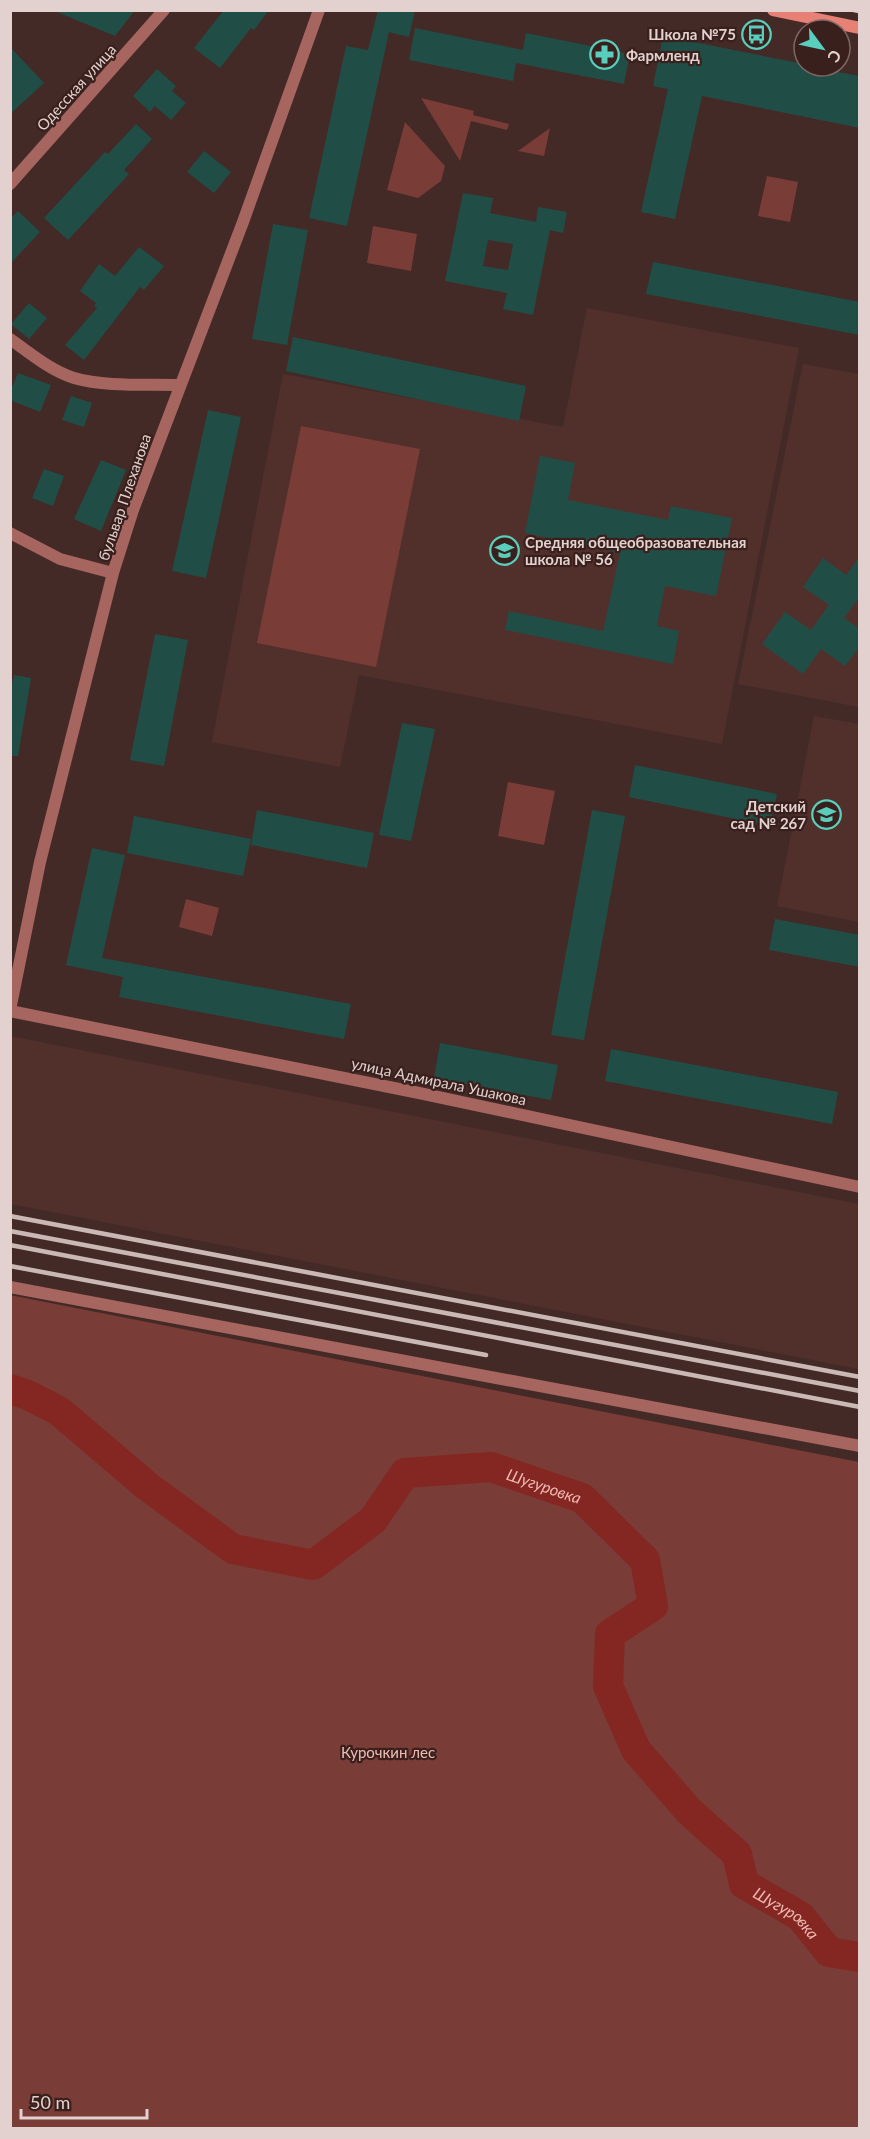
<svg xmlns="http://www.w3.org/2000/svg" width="870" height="2139" viewBox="0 0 870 2139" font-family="Lato,sans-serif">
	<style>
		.built { fill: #51302c }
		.green { fill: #793c36 }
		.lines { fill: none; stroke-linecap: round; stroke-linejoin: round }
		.river { stroke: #842621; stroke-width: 30 }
		.building { fill: #204e47; fill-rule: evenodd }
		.minor { stroke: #a6655e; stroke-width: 12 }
		.secondary { stroke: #e78075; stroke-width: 12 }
		.tram { stroke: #cab8b5; stroke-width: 1.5 }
		.rail { stroke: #cab8b5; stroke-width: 4.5 }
		.labels { text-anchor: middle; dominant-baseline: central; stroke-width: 4.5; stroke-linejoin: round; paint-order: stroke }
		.poi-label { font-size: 15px; font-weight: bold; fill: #e2d1ce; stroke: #39201d; text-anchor: end }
		.street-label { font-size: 15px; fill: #e2d1ce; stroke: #39201d }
		.park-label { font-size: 15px; fill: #f1bbb4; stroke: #39201d }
		.water-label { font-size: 16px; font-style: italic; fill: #efb9b2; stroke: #39201d }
	</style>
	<rect width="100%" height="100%" fill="#432a26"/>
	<path class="built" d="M587,308L799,348L722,744L359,675L340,767L212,742L283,374L563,427Z
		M803,364L859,374V707L738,684Z
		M814,716L859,724V922L777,906Z
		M10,1036L859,1204V1369L11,1204Z"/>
	<path class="green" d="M421,98L474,111L473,115L509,124L507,130L471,121L460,161Z
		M405,122L445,166L441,181L418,198L387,190Z
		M550,128L544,156L518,151Z
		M767,176L798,182L790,222L758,216Z
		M373,226L417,234L411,271L367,263Z
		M301,426L420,449L376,667L257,643Z
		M508,782L555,791L544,845L498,836Z
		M186,899L219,908L212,936L179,927Z
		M10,1295L859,1462V2128H11Z"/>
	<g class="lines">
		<path class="river" id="s1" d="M10,1389L28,1395L59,1411L147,1486L233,1549L313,1565L373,1520L405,1473L491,1467L582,1498L645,1560L653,1606L610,1634L608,1686L636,1750L689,1811L737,1854L744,1884L800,1916L829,1952L860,1957"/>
	</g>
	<path class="building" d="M52,10H135L115,36Z
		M224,10H269L254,30L251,28L220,68L194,48Z
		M378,10H415L409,37L389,32L347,226L309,218L346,46L368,50Z
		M415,28L523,50L526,33L630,54L624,84L516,63L513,81L409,60Z
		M663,36L804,64V66L860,76V128L702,96L675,219L641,212L668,89L653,86Z
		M10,47L44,83L10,114Z
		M157,69L176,86L172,91L186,103L171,120L155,106L150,112L133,96Z
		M136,124L152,139L124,170L129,174L68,240L44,218L105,152L108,154Z
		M204,151L231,172L214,193L187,172Z
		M463,193L493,198L490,213L536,222L538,207L567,212L563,233L550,230L533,315L503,309L507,293L445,281ZM488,240L513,244L508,270L483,266Z
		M18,211L40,232L10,264V219Z
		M273,224L308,230L287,345L252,339Z
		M139,247L164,266L144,290L140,287L84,360L65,345L97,308L94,306L96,303L80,291L99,264L115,276Z
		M653,262L860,302V335L646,294Z
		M29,303L47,318L29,339L11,324Z
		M293,337L526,386L519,421L286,371Z
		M18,373L51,385L40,412L10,400V392Z
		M71,396L92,403L84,427L62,420Z
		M208,410L241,417L206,578L172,571Z
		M540,456L575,463L568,500L668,520L671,506L732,518L716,596L665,586L657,626L679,631L673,664L505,630L509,611L603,631L620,553L525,533Z
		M101,460L126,470L101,531L74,519Z
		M44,469L64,476L53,506L32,498Z
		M860,556V596L844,618L860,629V646L845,666L821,649L803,674L762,644L785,612L811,630L829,605L803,587L823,558L846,575Z
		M155,634L188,640L164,766L130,760Z
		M14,675L31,678L18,756H10V694Z
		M402,723L435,729L411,841L379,835Z
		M635,765L777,794L770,826L629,797Z
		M257,810L374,833L367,868L251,845Z
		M592,810L625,816L584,1040L551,1035Z
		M134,816L251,839L243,876L127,853Z
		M92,848L125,855L102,958L351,1004L344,1039L119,997L123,977L66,965Z
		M775,919L860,935V967L769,950Z
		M440,1043L558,1065L551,1100L434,1078Z
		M611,1049L838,1092L832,1124L605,1081Z"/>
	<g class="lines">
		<path class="minor" d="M10,184L164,10
			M10,339C30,353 51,371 74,378C105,387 147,384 180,385
			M10,533L60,559L113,573
			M10,1010L40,862L113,573L133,510L243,222L319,10
			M10,1011L419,1093L860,1187
			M10,1287L860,1446"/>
		<path class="secondary" d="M773,10L860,28"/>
		<path class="tram" d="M847,10L860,13"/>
		<path class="rail" d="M10,1216L860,1377
			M10,1231L860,1391
			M10,1245L860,1407
			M10,1266L486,1355"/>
	</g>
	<defs>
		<symbol id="bus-ring" viewBox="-11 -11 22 22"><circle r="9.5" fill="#39201d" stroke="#5acebd" stroke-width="1.5"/><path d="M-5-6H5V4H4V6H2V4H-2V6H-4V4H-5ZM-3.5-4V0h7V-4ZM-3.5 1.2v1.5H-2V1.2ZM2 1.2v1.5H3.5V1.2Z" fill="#5acebd"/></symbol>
		<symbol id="pharmacy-ring" viewBox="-11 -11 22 22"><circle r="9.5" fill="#39201d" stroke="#5acebd" stroke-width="1.5"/><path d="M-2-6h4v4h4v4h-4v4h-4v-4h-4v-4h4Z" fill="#5acebd"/></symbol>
		<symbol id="school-ring" viewBox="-11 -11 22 22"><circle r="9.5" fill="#39201d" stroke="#5acebd" stroke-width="1.5"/><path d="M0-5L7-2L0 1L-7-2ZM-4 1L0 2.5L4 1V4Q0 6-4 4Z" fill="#5acebd"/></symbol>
	</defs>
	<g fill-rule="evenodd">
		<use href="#bus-ring" x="740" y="18" width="33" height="33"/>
		<use href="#pharmacy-ring" x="588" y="38" width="33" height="33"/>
		<use href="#school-ring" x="488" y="534" width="33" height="33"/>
		<use href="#school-ring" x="810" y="798" width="33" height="33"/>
	</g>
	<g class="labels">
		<g class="poi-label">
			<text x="736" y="34">Школа №75</text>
			<text x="626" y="55" text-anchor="start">Фармленд</text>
			<text x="525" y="542" text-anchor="start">Средняя общеобразовательная<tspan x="525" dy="17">школа № 56</tspan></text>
			<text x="806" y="806">Детский<tspan x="806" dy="17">сад № 267</tspan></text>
		</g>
		<g class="street-label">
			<text transform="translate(76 87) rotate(-48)">Одесская улица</text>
			<text transform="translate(124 497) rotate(-71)">бульвар Плеханова</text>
			<text transform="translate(439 1081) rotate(12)">улица Адмирала Ушакова</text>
		</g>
		<g class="park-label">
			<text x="388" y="1752">Курочкин лес</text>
		</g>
		<g class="water-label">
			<text stroke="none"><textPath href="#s1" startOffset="632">Шугуровка</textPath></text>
			<text stroke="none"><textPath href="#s1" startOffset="1208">Шугуровка</textPath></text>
		</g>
	</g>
	<rect width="870" height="2139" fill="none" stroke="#e2d1ce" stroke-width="24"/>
	<g transform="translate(822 48) rotate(123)"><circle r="28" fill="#39201d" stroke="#7d6764" stroke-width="1.5"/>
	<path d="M0-4.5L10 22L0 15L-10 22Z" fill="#5acebd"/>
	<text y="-9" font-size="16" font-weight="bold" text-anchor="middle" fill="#e2d1ce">С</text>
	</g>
	<path d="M21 2109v9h126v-9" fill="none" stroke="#e2d1ce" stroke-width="3"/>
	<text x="30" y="2109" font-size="18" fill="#e2d1ce" stroke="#39201d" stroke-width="4.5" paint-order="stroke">50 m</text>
</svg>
